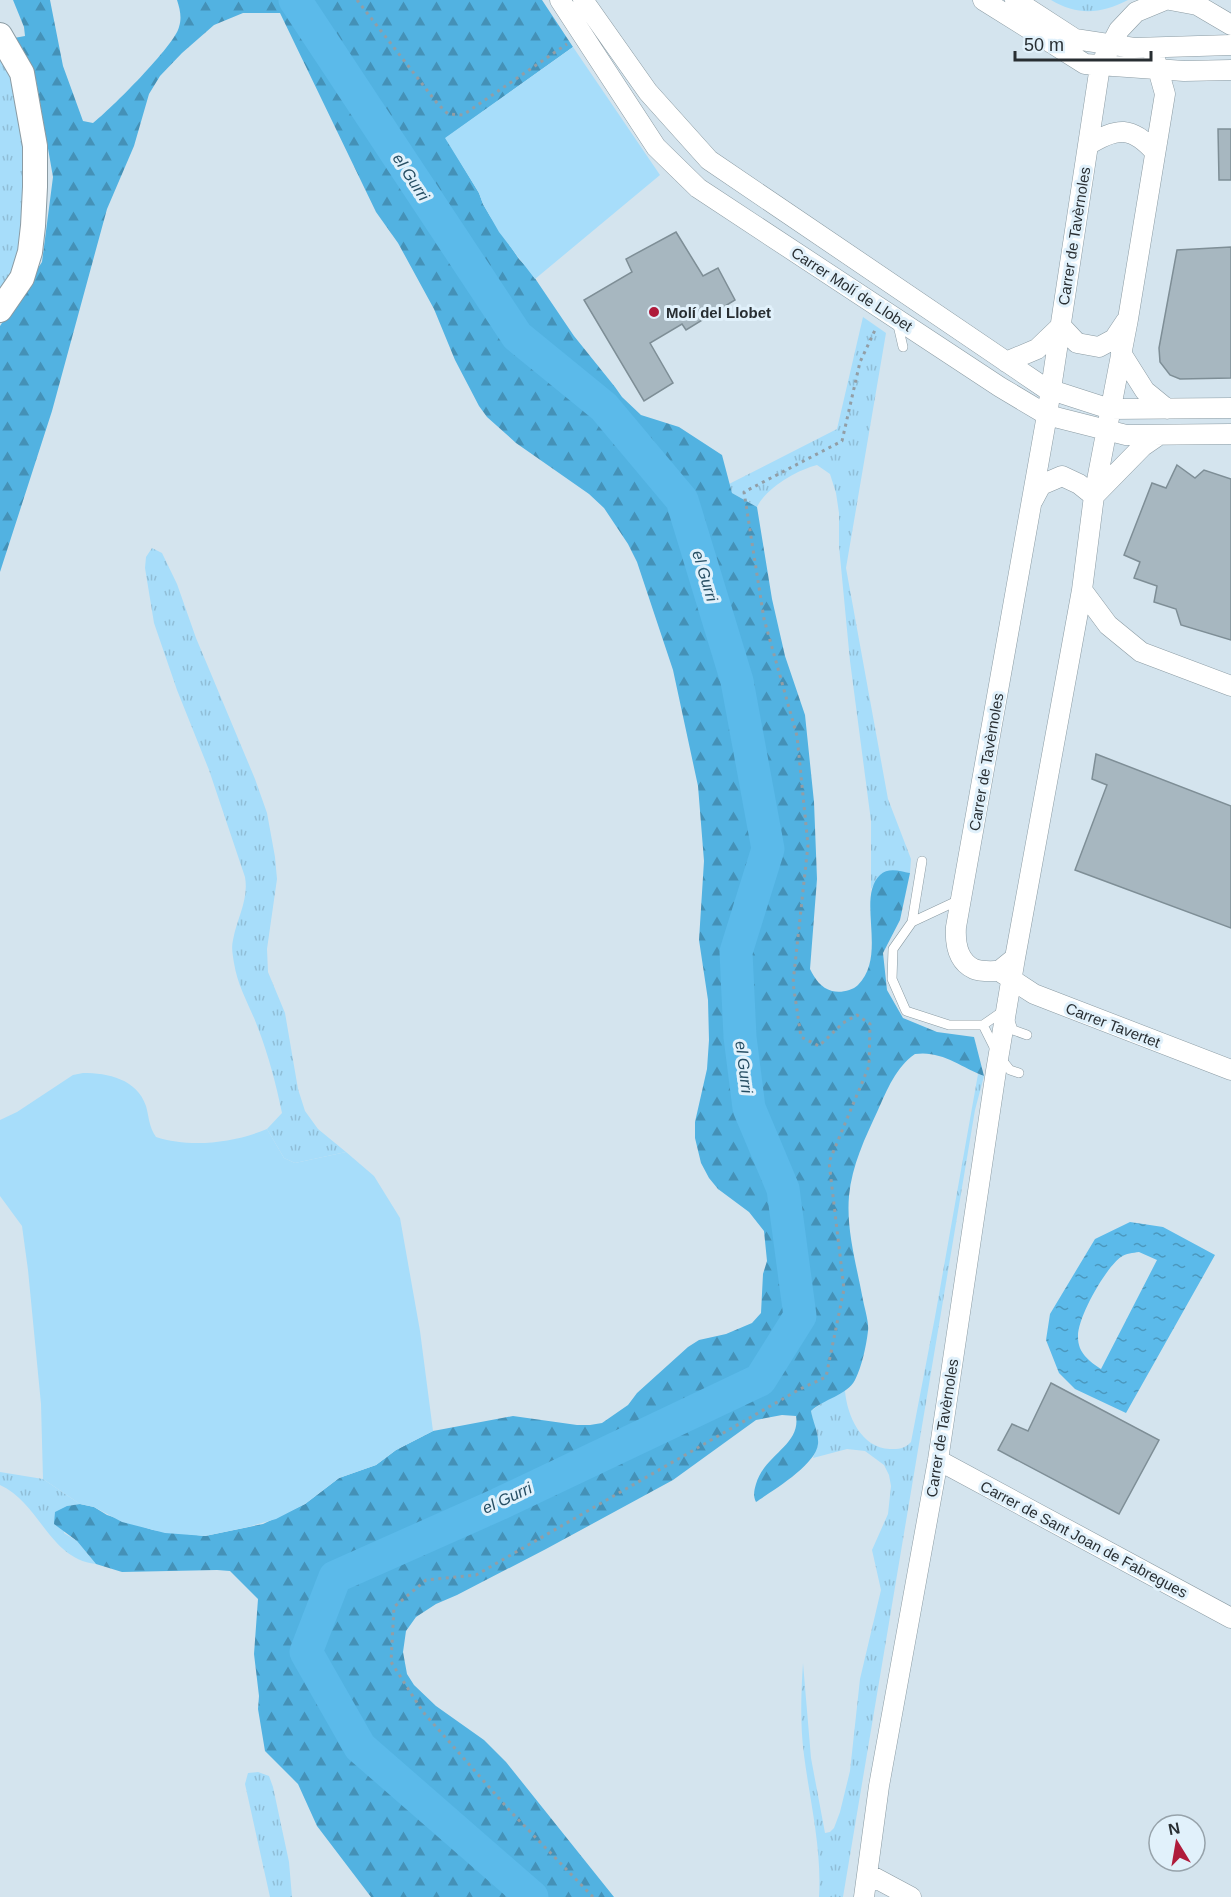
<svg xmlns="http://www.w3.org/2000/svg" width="1231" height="1897" viewBox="0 0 1231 1897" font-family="Helvetica,sans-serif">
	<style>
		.grass { fill: url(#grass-tufts) }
		.forest { fill: url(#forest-firs) }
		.garden { fill: #a7ddfa }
		.water { fill: url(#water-ripples); fill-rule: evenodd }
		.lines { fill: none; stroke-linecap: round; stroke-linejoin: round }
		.river { stroke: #5bbaea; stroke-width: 33 }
		.building { fill: #a7b7c0; stroke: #7e8e96; stroke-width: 1.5 }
		.service-casing { stroke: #8b9ba3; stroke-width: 10 }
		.minor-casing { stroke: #8b9ba3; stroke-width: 21 }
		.tertiary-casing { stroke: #8b9ba3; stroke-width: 26 }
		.path { stroke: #929ea6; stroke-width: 3; stroke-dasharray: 3 4.5; stroke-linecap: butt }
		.service { stroke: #fff; stroke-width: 9 }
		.minor { stroke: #fff; stroke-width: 20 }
		.tertiary { stroke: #fff; stroke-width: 24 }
		.poi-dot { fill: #af1b3b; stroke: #e1f1fb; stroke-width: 2 }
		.labels { text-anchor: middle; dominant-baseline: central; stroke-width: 6; stroke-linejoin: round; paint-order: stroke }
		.street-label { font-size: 15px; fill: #282e32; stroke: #e1f1fb }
		.poi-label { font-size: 15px; font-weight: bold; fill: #282e32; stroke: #e1f1fb; text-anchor: start }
		.water-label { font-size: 16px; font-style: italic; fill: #264e63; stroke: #e1f1fb }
	</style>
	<defs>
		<pattern id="grass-tufts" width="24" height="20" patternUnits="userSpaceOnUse" patternTransform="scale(1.5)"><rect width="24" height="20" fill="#a7ddfa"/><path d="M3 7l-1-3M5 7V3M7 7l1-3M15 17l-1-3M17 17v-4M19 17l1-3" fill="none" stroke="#90bed7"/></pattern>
		<pattern id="forest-firs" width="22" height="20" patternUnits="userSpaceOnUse" patternTransform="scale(1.5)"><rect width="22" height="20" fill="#52b2e1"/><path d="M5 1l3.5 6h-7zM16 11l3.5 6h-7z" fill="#4491b7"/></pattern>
		<pattern id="water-ripples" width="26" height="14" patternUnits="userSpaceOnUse" patternTransform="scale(1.5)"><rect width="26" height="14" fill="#5bbaea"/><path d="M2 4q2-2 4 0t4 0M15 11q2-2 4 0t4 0" fill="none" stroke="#4b98be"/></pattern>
	</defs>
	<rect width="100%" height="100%" fill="#d4e4ee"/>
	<path class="grass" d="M1051,0H1128C1101,14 1078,16 1051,0Z
		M0,52C25,103 34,207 17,261C14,270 5,280 0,288Z
		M863,317L886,333L846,568L888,799L911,859L910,873C887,870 884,869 871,889V821L850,661L839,546V513L836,493L830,474L817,465C797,470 766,488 757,507L732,493L729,484L837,429Z
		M152,548L162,553L177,584L196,638L255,779L267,813L275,857L277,879L267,949L268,972L285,1013L298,1089L305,1111L318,1129L346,1152L295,1163L284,1158L267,1129L282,1113C276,1084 269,1057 258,1028C250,1006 238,988 234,963C233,956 231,948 233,940C237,918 249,900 245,877L209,770L177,690L154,623L145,568L146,557Z
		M978,1074L984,1076L975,1110L843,1897H819C822,1849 810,1802 804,1755C800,1725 801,1694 803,1663L811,1758L825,1833L830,1832L834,1828L840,1812L850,1771L860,1679L881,1590L872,1550L888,1514L891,1486L889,1475L884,1465L865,1451L847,1449L813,1458L818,1444L811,1411L828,1399L845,1391C847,1415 861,1448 890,1449C898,1449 905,1449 911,1442L935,1317Z
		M0,1472L43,1479L80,1504L67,1506L64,1533L77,1541L96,1564C49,1559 40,1503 0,1485Z
		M258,1772L269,1776L273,1787L289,1862L292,1897H270L245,1784L248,1773Z"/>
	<path class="forest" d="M13,0H50L63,66L83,121L93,123C110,110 175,45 179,27C182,18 180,9 177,0H542L573,47L446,138L479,193L483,204L490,216L519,259L528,268L574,336L615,387L622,397L641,415L679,427L722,455L732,493L757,507L772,599L785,656L805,715L814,802L817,879L810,969C815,979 821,988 832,991C840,993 852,991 858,985C888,955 856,898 880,875C888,867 900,871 910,873L900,920L883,953L887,990L903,1018L937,1032L974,1037L984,1076C961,1067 941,1050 915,1054C896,1067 887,1090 878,1110C865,1138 852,1165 849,1196C846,1230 857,1267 863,1300C865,1310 869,1322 868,1331C866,1347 862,1366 855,1380C847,1395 824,1399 811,1411C813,1422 819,1434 818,1444C816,1465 772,1491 756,1502C753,1496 754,1491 756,1484C764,1455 801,1445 796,1416L782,1415L756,1420L673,1480L546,1549L457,1595L436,1604L416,1617L406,1631L403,1652L407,1674L414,1685L436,1706L484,1740L506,1762L614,1897H371L317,1826L298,1784L265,1751L258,1709L259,1696L254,1654L258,1599L230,1571L217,1570L122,1572L96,1564L77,1541L54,1524L55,1512L67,1506L80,1504L94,1507L107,1515L153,1530L205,1536L263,1524L305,1504L339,1478L376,1465L396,1450L433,1431L513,1416L577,1425H590L602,1423L628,1405L637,1393L688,1347L699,1340L726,1334L752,1323L761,1313L763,1274L767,1261L764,1231L749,1212L718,1189L709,1178L701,1163L695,1138V1122L707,1069L709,1040L708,1000L699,940L704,861L698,786L673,670L637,562L628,544L604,508L589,494L516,443L487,417L479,406L455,360L434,309L398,243L376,212L280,13H243L214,25L182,53L160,76L149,94L134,146L107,209L52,411L0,572V326L42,262L53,177L36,80L14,38L25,36L24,27Z"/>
	<path class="garden" d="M573,47L660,175L535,279L499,232L483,204L479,193L445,138Z
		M83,1073C108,1073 137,1079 146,1106C149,1117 149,1127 156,1137C190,1148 234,1143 267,1129L284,1158L295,1163L346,1152L374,1176L400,1218L420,1331L433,1431L396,1450L376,1465L339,1478L305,1504L276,1519L248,1527L205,1536L165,1533L122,1522L94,1507L80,1504L43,1479L41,1404L28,1270L22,1226L0,1196V1120L17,1112L73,1075Z"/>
	<path class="water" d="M1130,1222L1163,1227L1215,1255L1126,1413L1075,1389L1059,1373L1046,1340L1050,1314L1095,1239ZM1139,1252L1157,1260L1101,1369C1089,1361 1078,1353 1078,1337C1077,1318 1106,1267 1121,1257C1126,1253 1133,1253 1139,1252Z"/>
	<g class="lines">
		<path class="river" d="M295,0L517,336L604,407L682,500L737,681L768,849L736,952L740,1037L749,1108L783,1189L800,1316L760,1380L499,1504L335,1577L306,1652L360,1747L532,1897"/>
	</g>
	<path class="building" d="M1218,129H1231V180H1219Z
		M676,232L703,276L718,268L735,300L686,330L682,324L650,343L673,383L644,401L584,300L632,272L626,259Z
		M1231,247V378L1180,379L1170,375L1160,362L1159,348L1177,250Z
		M1177,465L1195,478L1204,470L1231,479V640L1181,625L1176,609L1154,602L1157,586L1134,578L1140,562L1124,555L1152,483L1166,488Z
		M1096,754L1231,806V928L1075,870L1107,785L1092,779Z
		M1051,1383L1159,1440L1119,1514L998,1450L1012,1424L1028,1431Z"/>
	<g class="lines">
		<defs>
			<path id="service" d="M897,321L903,347
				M959,900L912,922L893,949L892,979L906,1011L949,1025H983L998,1055L1010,1070L1019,1073
				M912,922L922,861
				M983,1025L1006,1009L1013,1030L1027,1035"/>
			<path id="minor" d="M560,0L656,147L698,188L1000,387L1047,415L1126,435L1231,434
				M583,0L648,92L709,160L1045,388L1110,409L1231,408
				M983,0L1085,64L1184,71L1231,70
				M1015,0L1075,39L1134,48L1231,45
				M1170,0L1197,5L1231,25
				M1152,48L1165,94L1128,319L1094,496L1082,590L1015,958L999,971C992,971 981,972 974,969C957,961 955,943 956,927L1047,415L1100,66L1119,30L1136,12L1165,0
				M1088,145C1117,127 1132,126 1155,152
				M1061,326L1077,343L1099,347L1114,339L1126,321
				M1121,353L1145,391L1167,409
				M1006,362L1037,349L1061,326
				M1094,496L1143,446L1159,435
				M1033,500L1041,485L1062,476L1079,484L1094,496
				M1082,590L1108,625L1141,652L1231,686
				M1002,973L1034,994L1231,1070
				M938,1460L1231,1618
				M868,1874L911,1897
				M864,1897L879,1786L938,1460L996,1071L1015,958"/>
			<path id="tertiary" d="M0,35L22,73L35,146V187L33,226L30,252L22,278L0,310"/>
		</defs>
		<use href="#service" class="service-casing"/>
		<use href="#minor" class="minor-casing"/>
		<use href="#tertiary" class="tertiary-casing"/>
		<path class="path" d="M357,0L437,103L448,114L463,115L567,44
			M593,1897L511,1812L423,1712L391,1662L394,1607L426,1580L476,1575L800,1389L826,1377L844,1289L829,1162L869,1066L870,1024L857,1015L843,1023L819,1046L801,1037L793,983L808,845L797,736L764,619L744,492L842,441L860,362L876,328"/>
		<use href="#service" class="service"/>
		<use href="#minor" class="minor"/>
		<use href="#tertiary" class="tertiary"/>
	</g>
	<circle class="poi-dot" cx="654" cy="312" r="6"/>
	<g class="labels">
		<g class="street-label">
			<text transform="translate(1074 236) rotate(-81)">Carrer de Tavèrnoles</text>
			<text transform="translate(852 289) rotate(33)">Carrer Molí de Llobet</text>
			<text transform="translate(986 762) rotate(-80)">Carrer de Tavèrnoles</text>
			<text transform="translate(1113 1025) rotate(21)">Carrer Tavertet</text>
			<text transform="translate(942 1428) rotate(-81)">Carrer de Tavèrnoles</text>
			<text transform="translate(1084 1539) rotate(28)">Carrer de Sant Joan de Fabregues</text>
		</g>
		<g class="poi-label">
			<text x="666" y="312">Molí del Llobet</text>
		</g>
		<g class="water-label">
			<text transform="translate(411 177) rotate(57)">el Gurri</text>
			<text transform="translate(705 576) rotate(73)">el Gurri</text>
			<text transform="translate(744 1067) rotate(83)">el Gurri</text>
			<text transform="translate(507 1498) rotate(-25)">el Gurri</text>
		</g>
	</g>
	<g transform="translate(1177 1843) rotate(349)"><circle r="28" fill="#e1f1fb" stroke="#97a3ab" stroke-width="1.5"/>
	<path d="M0-4.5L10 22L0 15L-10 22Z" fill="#af1b3b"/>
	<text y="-9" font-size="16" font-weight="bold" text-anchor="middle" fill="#282e32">N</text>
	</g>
	<path d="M1015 51v9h136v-9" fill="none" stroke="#282e32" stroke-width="3"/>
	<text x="1024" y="51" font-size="18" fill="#282e32" stroke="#e1f1fb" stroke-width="4.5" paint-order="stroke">50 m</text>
</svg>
